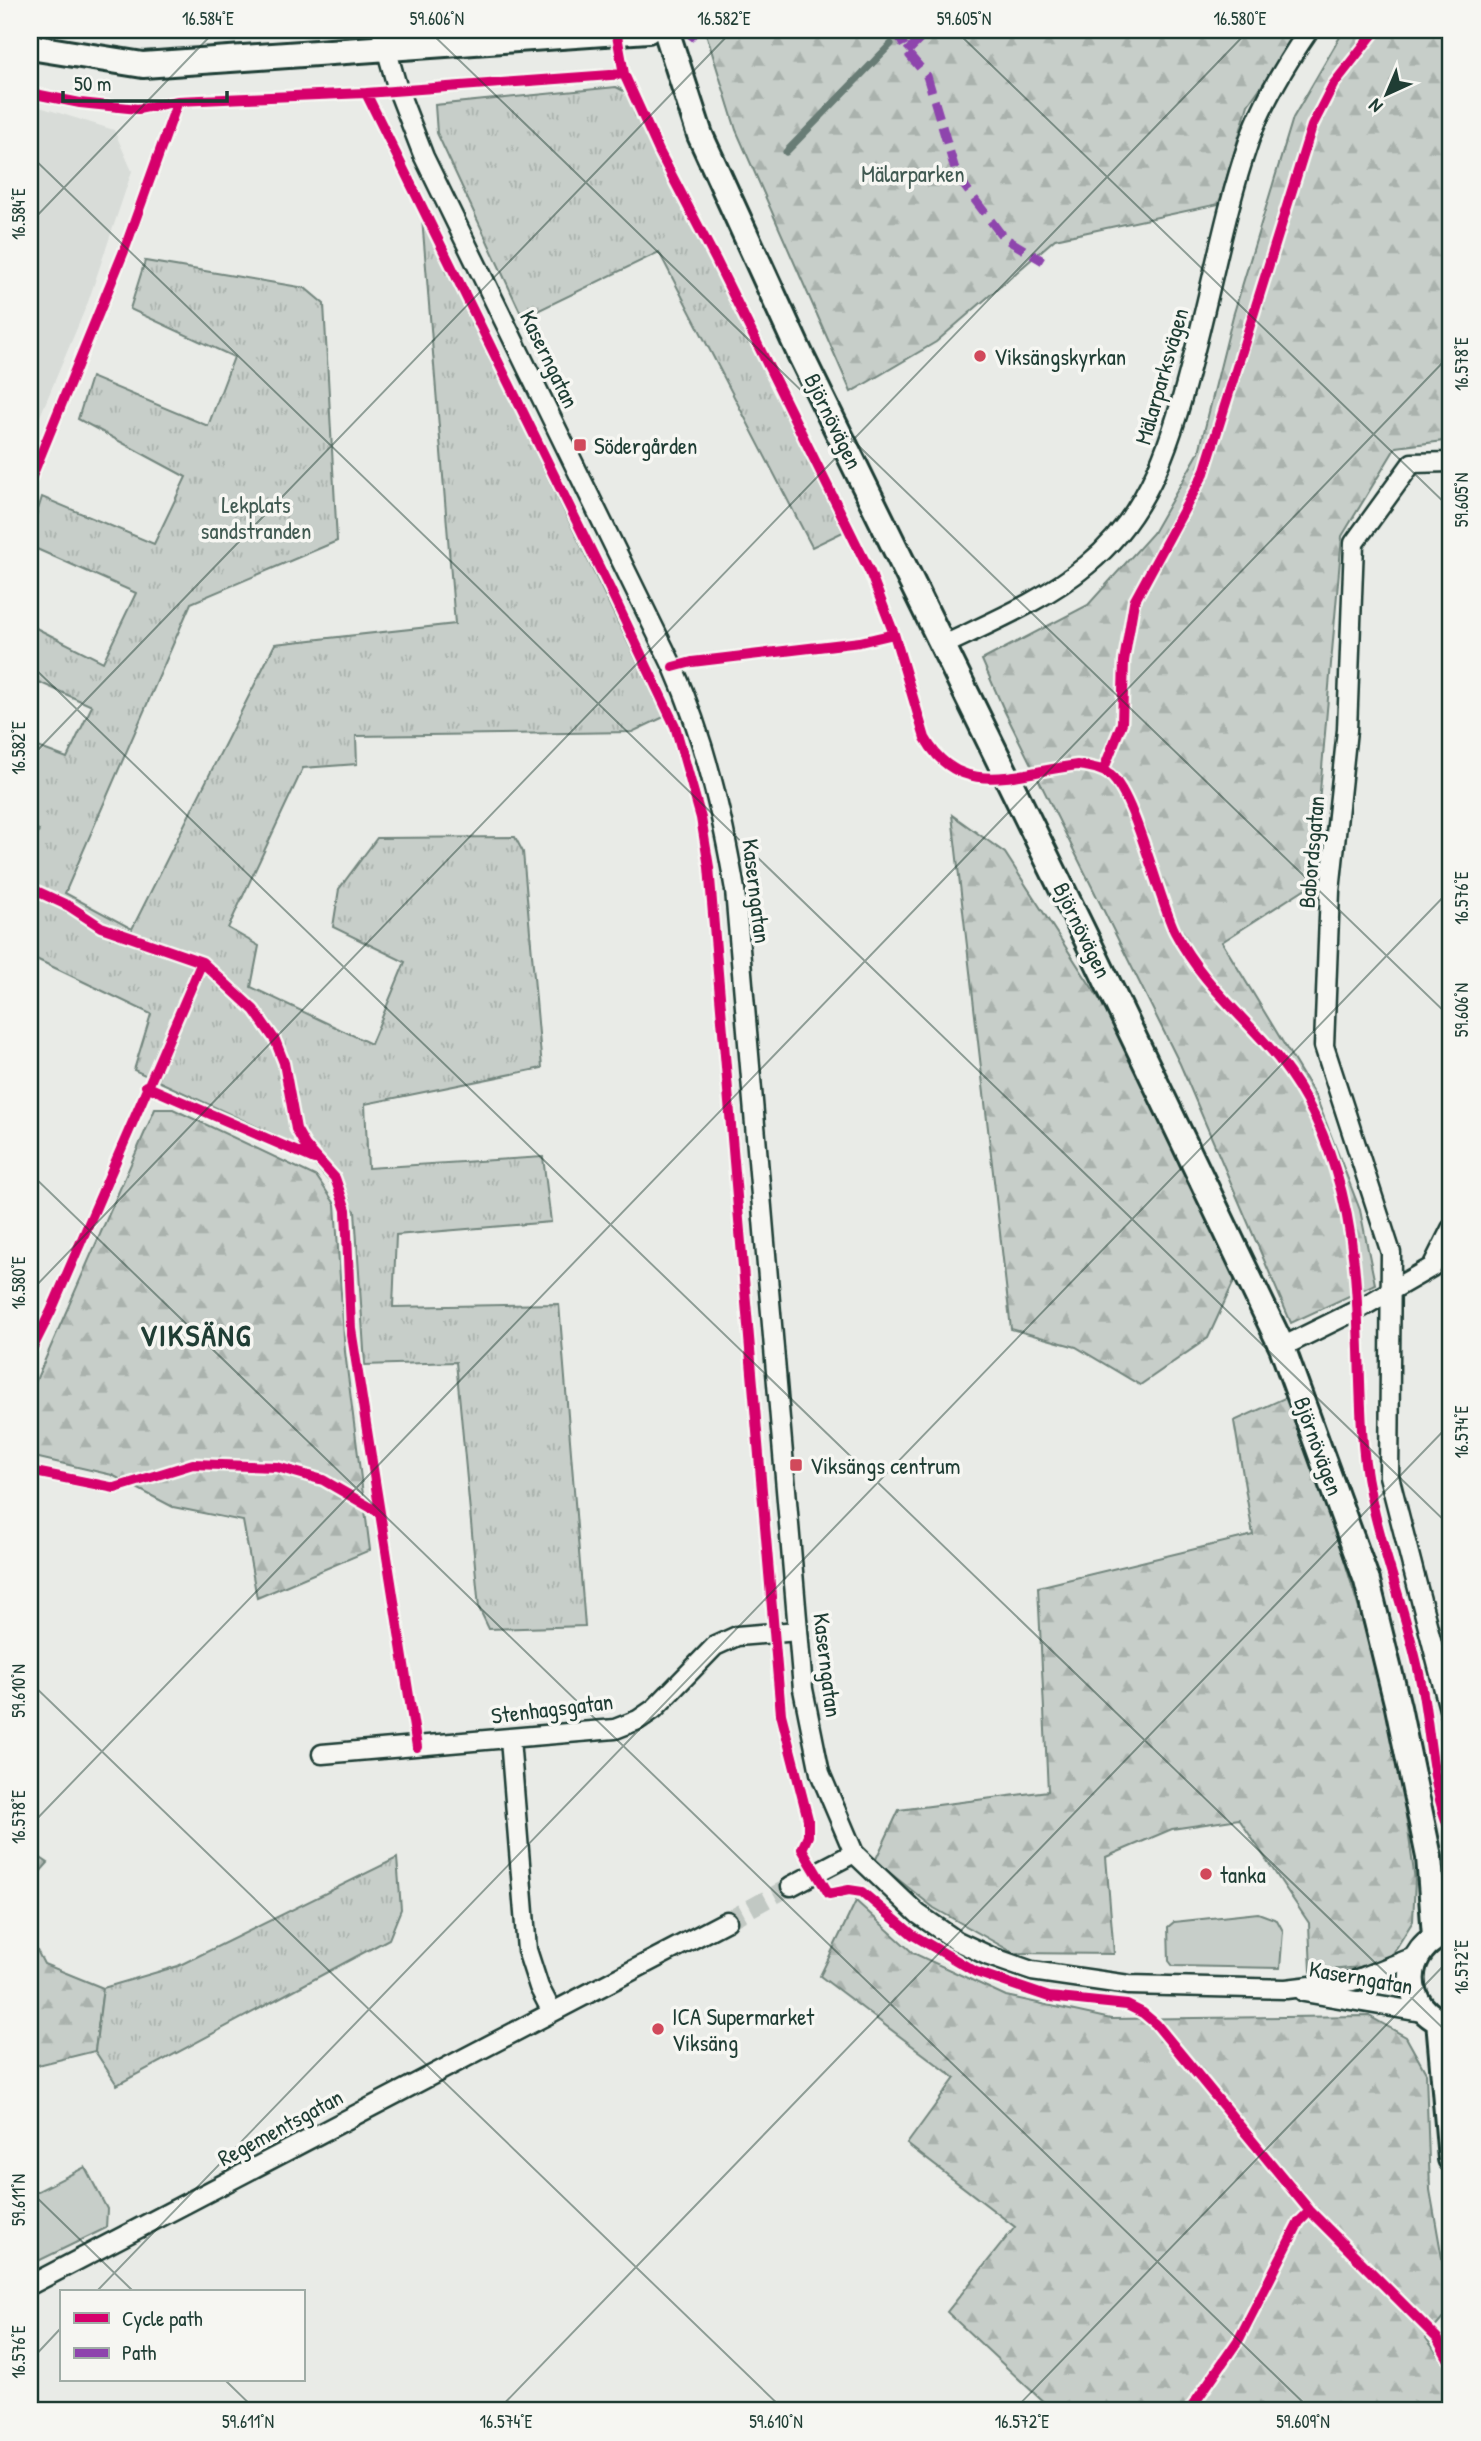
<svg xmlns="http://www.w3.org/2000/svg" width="1481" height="2441" viewBox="0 0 1481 2441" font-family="'Patrick Hand',sans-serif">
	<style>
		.built { fill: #d8dcd8 }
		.grass { fill: #c7cec9; stroke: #73867e; stroke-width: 2 }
		.forest { fill: url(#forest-firs); stroke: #73867e; stroke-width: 2 }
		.park { fill: url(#park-tufts); stroke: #73867e; stroke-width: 2 }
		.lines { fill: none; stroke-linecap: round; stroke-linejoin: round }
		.stream { stroke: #687c75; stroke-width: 7 }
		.street-tunnel { stroke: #c1c8c3; stroke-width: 18; stroke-dasharray: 18 9; stroke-linecap: butt }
		.street-casing { stroke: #1f3d34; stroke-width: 23 }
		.secondary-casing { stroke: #1f3d34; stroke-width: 30 }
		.street { stroke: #f6f6f2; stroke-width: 18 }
		.secondary { stroke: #f6f6f2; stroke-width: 24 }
		.quiet { stroke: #8e44ad; stroke-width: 9; stroke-dasharray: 18 9; stroke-linecap: butt }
		.cycleway-casing { stroke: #f6f6f2; stroke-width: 15 }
		.cycleway { stroke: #d6006c; stroke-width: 10 }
		.ticks { fill: none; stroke: #1f3d34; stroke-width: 2; stroke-opacity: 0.45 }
		.poi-dot { fill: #d1495b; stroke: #f6f6f2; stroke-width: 2.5 }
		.labels { text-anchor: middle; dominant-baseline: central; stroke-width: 7; stroke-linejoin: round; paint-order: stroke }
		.park-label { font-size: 23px; fill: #415a52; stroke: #f6f6f2 }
		.poi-label { font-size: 23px; fill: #1f3d34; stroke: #f6f6f2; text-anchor: start }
		.street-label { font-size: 23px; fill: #1f3d34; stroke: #f6f6f2 }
		.district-label { font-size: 30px; font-weight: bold; letter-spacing: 2px; fill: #1f3d34; stroke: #f6f6f2 }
		.neatline { fill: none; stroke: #1f3d34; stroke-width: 2.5 }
		.ticks-label { font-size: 18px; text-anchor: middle; fill: #1f3d34 }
	</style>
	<defs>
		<pattern id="forest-firs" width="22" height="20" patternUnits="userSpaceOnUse" patternTransform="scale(1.75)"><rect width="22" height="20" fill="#c7cec9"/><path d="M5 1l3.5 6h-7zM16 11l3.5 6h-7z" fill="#aab2ad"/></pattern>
		<pattern id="park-tufts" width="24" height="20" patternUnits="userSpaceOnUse" patternTransform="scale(1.75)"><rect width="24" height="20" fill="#c7cec9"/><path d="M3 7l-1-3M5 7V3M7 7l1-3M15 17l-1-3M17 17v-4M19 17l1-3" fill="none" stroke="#aab2ad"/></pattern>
	</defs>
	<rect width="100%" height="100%" fill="#e9ebe7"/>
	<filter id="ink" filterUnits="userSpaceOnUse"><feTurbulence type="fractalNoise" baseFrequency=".0143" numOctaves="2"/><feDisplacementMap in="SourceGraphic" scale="14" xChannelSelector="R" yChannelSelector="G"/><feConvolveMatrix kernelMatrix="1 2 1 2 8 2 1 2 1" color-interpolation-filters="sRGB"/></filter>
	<g filter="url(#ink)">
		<path class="built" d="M30,104L114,130L132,171L88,302L30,440Z"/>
		<path class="grass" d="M1258,1913L1277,1920L1283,1931L1280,1968L1173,1966L1169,1961L1168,1927L1174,1922Z
			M85,2167L107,2209L106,2228L30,2265V2195Z"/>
		<path class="forest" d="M705,30H1301L1248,105L1219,204L1055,239L936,342L851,392L736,130Z
			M1344,30H1451V440L1396,447L1342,536L1312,884L1222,942L1316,1097L1360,1210L1375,1284L1291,1323L1180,1064L1004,710L982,660L1088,605L1153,533L1199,452L1233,316L1293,118Z
			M952,815L1005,853L1107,1011L1235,1279L1208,1338L1140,1385L1076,1347L1011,1329Z
			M155,1109H173L317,1177L335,1204L345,1352L370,1550L257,1598L243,1521L173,1507L112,1475L30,1456V1394Z
			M1289,1396L1316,1466L1393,1722L1415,1880L1413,1921L1392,1955L1369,1966L1311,1972L1309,1923L1239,1819L1172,1829L1106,1857L1114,1954L1014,1953L934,1908L875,1861L899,1810L1048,1791L1038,1587L1253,1535L1234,1421Z
			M30,1851L48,1863L30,1883Z
			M856,1901L913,1953L1006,1996L1111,2019L1369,2016L1406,2037L1426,2073L1430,2190L1451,2309L1426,2338L1451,2372V2411H1048L1050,2408L947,2312L1015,2227L907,2144L955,2078L820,1976Z
			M30,1937L44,1964L103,1988L95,2051L30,2067Z"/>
		<path class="park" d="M616,87L628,93L843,532L812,547L659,252L523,318L437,133L435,105Z
			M422,218L664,717L632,732L356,736L357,764L303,768L228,928L259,946L251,987L371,1044L405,962L333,927L339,889L377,838L515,837L523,852L542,1068L365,1104L368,1168L543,1157L551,1222L396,1235L393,1307L559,1304L585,1626L489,1629L479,1608L456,1362L365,1365L355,1211L297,1145L134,1070L151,1014L30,956V854L39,830L30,826V744L67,758L92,706L30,678V625L103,662L136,593L30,546V535L42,497L154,544L186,477L78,419L91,377L208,426L234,357L130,309L145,261L305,288L324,304L337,541L191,603L65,893L132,929L275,644L455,624Z
			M397,1858L401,1909L389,1939L117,2085L95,2051L103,1988L178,1966Z"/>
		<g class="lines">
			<path class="stream" d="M786,152L891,44"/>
			<path class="street-tunnel" d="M727,1921L791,1886"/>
			<defs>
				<path id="street" d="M381,30L398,90L424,157L673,667C705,740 722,813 735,890L803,1689L820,1773L854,1853L918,1914L957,1941L989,1956L1032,1971L1129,1985L1286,1989L1353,1981L1416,1956
					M1451,462L1412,463L1354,543L1347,730L1330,891L1324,1046L1391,1253L1389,1476L1451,1717
					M944,645C992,622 1045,600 1087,565C1152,512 1173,435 1193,357C1212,286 1225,211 1249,141C1263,101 1285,65 1309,30
					M1282,1347L1359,1309L1432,1267L1451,1229
					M510,1739L527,1950L539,1987L552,2012
					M322,1754L615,1729L638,1720L654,1709L715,1646L737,1636L798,1631
					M791,1886L854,1853
					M1304,1992L1427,2013
					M30,2285L727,1921"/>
				<path id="secondary" d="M666,30L700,135L801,356L1089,944L1282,1347L1367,1581L1398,1707L1429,1857L1435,1936
					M30,47L143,65L648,30
					M1451,1931C1399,1946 1398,2012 1451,2025
					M1439,2021L1451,2159"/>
			</defs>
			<use href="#street" class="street-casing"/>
			<use href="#secondary" class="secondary-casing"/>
			<use href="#street" class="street"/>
			<use href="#secondary" class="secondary"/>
			<path class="quiet" d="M116,30H122
				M896,30L907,52L927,76L957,176L1003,237L1043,261
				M689,39L696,30
				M907,52L929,30"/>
			<defs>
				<path id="cycleway" d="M616,30L624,74L659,151L716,260L870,572L894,634L925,738C960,801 1019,772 1077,765C1089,766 1100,768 1110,775C1135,795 1158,898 1175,932C1199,978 1234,1008 1268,1046C1300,1082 1321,1123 1335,1169C1364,1259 1356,1351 1363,1444C1369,1522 1403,1597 1419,1673C1431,1726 1430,1784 1451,1834
					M30,93L80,103L138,109L178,101L366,93L624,74
					M366,93L610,589L675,726L701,818L709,867L781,1714L808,1819V1836L802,1849L829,1894L849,1890L862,1892L913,1935L976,1972L1049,1997L1127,2005L1143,2013L1156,2024L1310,2211L1437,2338L1451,2364
					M30,481L124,251L178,101
					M673,667L692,662L860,642L894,634
					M1103,771L1122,723L1124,661L1134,602L1204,473L1312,126L1333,85L1376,30
					M30,888L69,906L101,927L202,962L254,1010L275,1040L284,1063L296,1129L305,1145L335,1178L346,1210L351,1329L417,1747
					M146,1086L314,1159
					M30,1353L51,1311L202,962
					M30,1471L115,1488L193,1464L277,1467L323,1480L380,1513
					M1189,2411L1239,2339L1299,2222L1310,2211"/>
			</defs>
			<use href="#cycleway" class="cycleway-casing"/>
			<use href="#cycleway" class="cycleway"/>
		</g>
	</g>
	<path class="ticks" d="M428,30L1451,1018M955,30L1451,509M30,155L1451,1527M30,223L216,30M30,664L1451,2036M30,758L733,30M30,1173L1312,2411M30,1292L1249,30M30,1682L785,2411M30,1826L1451,354M30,2191L134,2292M96,2292L1451,889M30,2361L61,2328M225,2380L257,2411M497,2411L1451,1423M1013,2411L1451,1958"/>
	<g class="poi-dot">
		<circle cx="980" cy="356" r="7"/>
		<rect x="573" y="438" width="14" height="14" rx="3.5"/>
		<rect x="789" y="1458" width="14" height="14" rx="3.5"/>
		<circle cx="1206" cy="1874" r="7"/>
		<circle cx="658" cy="2029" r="7"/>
	</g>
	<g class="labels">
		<g class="park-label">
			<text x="913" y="173">Mälarparken</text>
			<text x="256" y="504">Lekplats<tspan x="256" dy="26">sandstranden</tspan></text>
		</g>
		<g class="poi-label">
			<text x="994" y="356">Viksängskyrkan</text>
			<text x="594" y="445">Södergården</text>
			<text x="810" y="1465">Viksängs centrum</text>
			<text x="1220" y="1874">tanka</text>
			<text x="672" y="2016">ICA Supermarket<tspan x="672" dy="26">Viksäng</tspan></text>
		</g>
		<g class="street-label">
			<text transform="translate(550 359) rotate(64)">Kaserngatan</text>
			<text transform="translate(1161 376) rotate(-74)">Mälarparksvägen</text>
			<text transform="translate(834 421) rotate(64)">Björnövägen</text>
			<text transform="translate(1311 852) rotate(-85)">Babordsgatan</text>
			<text transform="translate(757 891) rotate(83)">Kaserngatan</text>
			<text transform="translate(1083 930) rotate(64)">Björnövägen</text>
			<text transform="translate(1319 1446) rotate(70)">Björnövägen</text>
			<text transform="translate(828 1665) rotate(83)">Kaserngatan</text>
			<text transform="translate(552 1708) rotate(-7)">Stenhagsgatan</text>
			<text transform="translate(1361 1977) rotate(10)">Kaserngatan</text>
			<text transform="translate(280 2127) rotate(-28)">Regementsgatan</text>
		</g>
		<g class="district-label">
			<text x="196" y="1335">VIKSÄNG</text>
		</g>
	</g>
	<rect width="1481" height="2441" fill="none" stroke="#f6f6f2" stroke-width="77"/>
	<rect x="60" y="2290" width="245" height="91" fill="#f6f6f2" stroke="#a0aca6" stroke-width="2"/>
	<rect x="74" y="2313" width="35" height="10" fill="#d6006c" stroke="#a0aca6" stroke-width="2"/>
	<text x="122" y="2326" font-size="21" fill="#1f3d34">Cycle path</text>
	<rect x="74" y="2348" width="35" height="10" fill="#8e44ad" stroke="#a0aca6" stroke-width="2"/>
	<text x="122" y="2360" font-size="21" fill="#1f3d34">Path</text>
	<g transform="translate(1387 94) rotate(224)" stroke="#f6f6f2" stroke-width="5" paint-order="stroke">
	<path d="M0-5L12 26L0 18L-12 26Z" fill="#1f3d34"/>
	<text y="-10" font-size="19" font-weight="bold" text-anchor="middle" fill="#1f3d34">N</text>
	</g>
	<path d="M63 91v10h164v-10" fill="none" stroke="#1f3d34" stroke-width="3.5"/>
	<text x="74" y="91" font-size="21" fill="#1f3d34" stroke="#f6f6f2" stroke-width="5" paint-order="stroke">50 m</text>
	<rect x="38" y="38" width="1404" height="2364" class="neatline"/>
	<g class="ticks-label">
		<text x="208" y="25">16.584°E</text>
		<text x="437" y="25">59.606°N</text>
		<text x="724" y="25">16.582°E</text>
		<text x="964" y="25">59.605°N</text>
		<text x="1240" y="25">16.580°E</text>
		<text transform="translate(19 214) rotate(-90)" y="6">16.584°E</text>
		<text transform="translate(1462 364) rotate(-90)" y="6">16.578°E</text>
		<text transform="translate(1462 500) rotate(-90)" y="6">59.605°N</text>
		<text transform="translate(19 748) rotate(-90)" y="6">16.582°E</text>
		<text transform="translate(1462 898) rotate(-90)" y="6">16.576°E</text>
		<text transform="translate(1462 1010) rotate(-90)" y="6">59.606°N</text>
		<text transform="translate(19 1283) rotate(-90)" y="6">16.580°E</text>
		<text transform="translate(1462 1432) rotate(-90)" y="6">16.574°E</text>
		<text transform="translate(19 1691) rotate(-90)" y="6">59.610°N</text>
		<text transform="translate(19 1817) rotate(-90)" y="6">16.578°E</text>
		<text transform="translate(1462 1967) rotate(-90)" y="6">16.572°E</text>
		<text transform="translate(19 2200) rotate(-90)" y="6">59.611°N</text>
		<text transform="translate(19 2352) rotate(-90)" y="6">16.576°E</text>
		<text x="248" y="2428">59.611°N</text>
		<text x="506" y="2428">16.574°E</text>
		<text x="776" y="2428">59.610°N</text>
		<text x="1022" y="2428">16.572°E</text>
		<text x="1303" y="2428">59.609°N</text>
	</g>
</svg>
